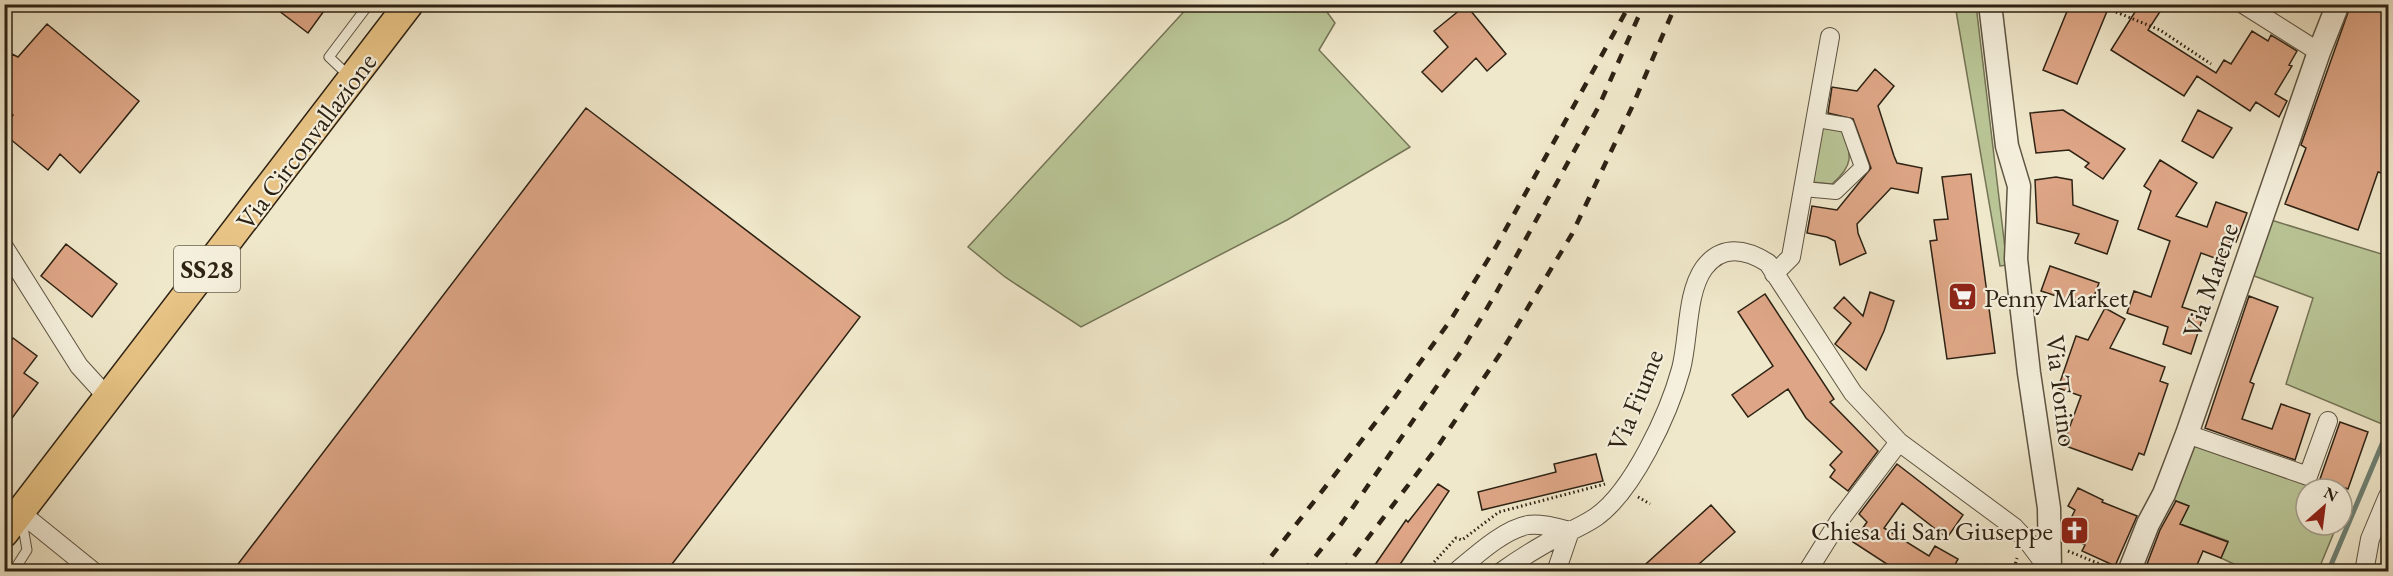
<svg xmlns="http://www.w3.org/2000/svg" width="2393" height="576" viewBox="0 0 2393 576" font-family="'EB Garamond',serif">
	<style>
		.green { fill: #bac697; stroke: #747456; stroke-width: 1.5 }
		.lines { fill: none; stroke-linecap: round; stroke-linejoin: round }
		.stream { stroke: #6e8174; stroke-width: 5 }
		.building { fill: #dea686; stroke: #2d2214; stroke-width: 1.5 }
		.service-casing { stroke: #5e5442; stroke-width: 11 }
		.pedestrian-casing { stroke: #5e5442; stroke-width: 16 }
		.minor-casing { stroke: #5e5442; stroke-width: 20 }
		.tertiary-casing { stroke: #5e5442; stroke-width: 25 }
		.primary-casing { stroke: #2d2214; stroke-width: 31 }
		.path { stroke: #2d2214; stroke-width: 3; stroke-dasharray: 1.5 3; stroke-linecap: butt }
		.service { stroke: #f5f0dd; stroke-width: 9 }
		.pedestrian { stroke: #f5f0dd; stroke-width: 14 }
		.minor { stroke: #f5f0dd; stroke-width: 18 }
		.tertiary { stroke: #f5f0dd; stroke-width: 22 }
		.primary { stroke: #e8c486; stroke-width: 28 }
		.rail { stroke: #2d2214; stroke-width: 4.5; stroke-dasharray: 10 10; stroke-linecap: butt }
		.labels { text-anchor: middle; dominant-baseline: central; stroke-width: 4.5; stroke-linejoin: round; paint-order: stroke }
		.shield { fill: #f5f0dd; stroke: #696050; stroke-width: 1.5 }
		.shield-label { font-size: 26px; font-weight: bold; fill: #2d2214 }
		.street-label { font-size: 27px; fill: #2d2214; stroke: #f5f0dd }
		.poi-label { font-size: 27px; fill: #2d2214; stroke: #f5f0dd; text-anchor: start }
	</style>
	<rect width="100%" height="100%" fill="#f0e8cb"/>
	<filter id="stains"><feTurbulence type="fractalNoise" baseFrequency=".00333" numOctaves="4"/><feColorMatrix values="0 0 0 0 .2 0 0 0 0 .09 0 0 0 0 .02 0 0 0 .5 -.17"/></filter>
	<radialGradient id="worn" r=".72"><stop offset=".6" stop-color="#630" stop-opacity="0"/><stop offset="1" stop-color="#630" stop-opacity=".3"/></radialGradient>
	<path class="green" d="M1190,5H1322L1335,23L1319,50L1410,147L1287,220L1081,327L1005,277L968,247Z
		M1955,5H1976L2007,265L2000,266Z
		M1823,126L1842,130C1852,156 1854,165 1832,184L1812,182Z
		M2271,220L2388,256V408L2382,424L2286,384L2313,298L2249,274Z
		M2193,441L2331,489H2306V525H2337L2318,571H2249L2221,558L2228,541L2180,524L2188,506L2171,499Z"/>
	<g class="lines">
		<path class="stream" d="M2328,572L2388,430"/>
	</g>
	<path class="building" d="M270,4H329L308,33Z
		M2070,4H2110L2077,84L2043,70Z
		M2140,4H2165L2148,30L2216,73L2224,60L2231,64L2252,31L2268,41L2271,35L2297,51L2289,65L2292,66L2275,94L2287,101L2279,117L2256,102L2250,111L2197,76L2184,96L2111,50Z
		M2351,4H2388V175L2378,172L2358,230L2285,204L2306,148L2301,145Z
		M1466,5L1506,54L1487,71L1476,58L1442,92L1422,72L1448,47L1434,31Z
		M47,24L139,101L80,173L60,154L48,170L4,134V126L13,115L4,108V65L12,54L18,57Z
		M1875,69L1894,86L1878,106L1894,156L1897,163L1922,168L1918,193L1891,188L1857,224L1858,233L1866,253L1840,265L1835,241L1827,237L1807,233L1812,206L1837,210L1871,168L1853,119L1828,113L1832,87L1857,91Z
		M586,108L860,317L666,572H232Z
		M2063,110L2125,149L2103,179L2085,167L2089,163L2069,150L2036,153L2030,113Z
		M2198,110L2232,128L2213,158L2182,141Z
		M2160,160L2197,183L2176,216L2207,227L2216,202L2247,213L2236,242L2230,240L2223,261L2201,253L2182,307L2204,314L2191,354L2163,344L2168,327L2127,313L2134,291L2151,297L2170,241L2138,229L2151,191L2144,186Z
		M1971,174L1995,353L1947,359L1930,241L1937,240L1934,220L1948,219L1942,177Z
		M2056,177L2072,180L2073,205L2118,221L2107,254L2075,243L2079,234L2037,223L2035,180Z
		M66,244L117,284L92,317L41,276Z
		M2050,266L2099,283L2090,307L2041,291Z
		M1870,292L1894,301L1884,331L1866,370L1835,344L1851,323L1834,308L1844,297L1863,316Z
		M1765,294L1834,399L1830,402L1878,451L1848,491L1830,477L1835,470L1830,465L1842,452L1806,418L1788,389L1748,417L1732,395L1773,366L1738,312Z
		M2249,296L2278,307L2250,382L2254,384L2242,419L2272,429L2281,404L2310,414L2295,460L2205,428Z
		M2105,308L2125,319L2110,348L2165,367L2160,381L2168,384L2144,455L2139,453L2132,470L2063,445L2081,396L2058,388L2076,336L2088,340Z
		M13,338L37,356L24,373L38,383L4,429V349Z
		M2340,422L2368,432L2348,489L2320,479Z
		M1596,454L1603,481L1482,510L1478,492L1556,472L1554,464Z
		M1897,464L1963,515L1947,538L1902,503L1884,528L1929,556L1935,546L1958,559L1951,572H1899L1853,542L1867,522L1859,514Z
		M1438,484L1449,491L1395,572H1370L1406,520L1408,522Z
		M2078,488L2103,500L2102,502L2137,516L2115,566L2082,551L2085,545L2063,535L2075,510L2068,506Z
		M2176,501L2189,506L2180,524L2228,542L2221,558L2203,551L2194,572H2144L2160,530Z
		M1711,505L1735,532L1690,572H1637Z"/>
	<g class="lines">
		<defs>
			<path id="service" d="M349,76L329,57L369,4
				M13,572L27,550L22,521"/>
			<path id="pedestrian" d="M1803,189L1836,192L1862,167L1847,125L1817,120"/>
			<path id="minor" d="M2243,4L2319,52
				M4,247L79,366L109,399
				M1774,274L1791,257L1830,37
				M2187,434L2308,476L2328,421
				M21,513L94,572
				M1456,572C1474,557 1504,529 1528,525C1542,523 1557,528 1570,531
				M1501,572C1515,562 1529,553 1543,545C1560,535 1580,528 1596,517C1633,491 1669,413 1681,369C1689,339 1686,293 1704,268C1722,244 1746,249 1768,263L1853,393L1899,442L2014,527L2029,543L2050,571
				M1556,572L1570,531
				M1807,572L1839,521L1899,442
				M2364,572L2370,539L2388,496"/>
			<path id="tertiary" d="M1990,4L2007,146L2019,186L2016,259L2029,373L2049,508L2050,571
				M2129,572L2148,524L2164,494L2187,434L2319,52L2338,4"/>
			<path id="primary" d="M4,533L409,4"/>
		</defs>
		<use href="#service" class="service-casing"/>
		<use href="#pedestrian" class="pedestrian-casing"/>
		<use href="#minor" class="minor-casing"/>
		<use href="#tertiary" class="tertiary-casing"/>
		<use href="#primary" class="primary-casing"/>
		<path class="path" d="M2116,12L2160,30L2211,64
			M1638,497L1650,504
			M2068,551L2112,569
			M1425,572L1456,538L1462,540L1499,512L1605,484
			M2013,572L2017,558"/>
		<use href="#service" class="service"/>
		<use href="#pedestrian" class="pedestrian"/>
		<use href="#minor" class="minor"/>
		<use href="#tertiary" class="tertiary"/>
		<use href="#primary" class="primary"/>
		<path class="rail" d="M1259,572L1390,404L1450,321L1497,245L1630,4
			M1303,572L1342,523L1462,350L1496,293L1599,106L1644,4
			M1342,572L1438,446L1500,354L1572,234L1632,107L1676,4"/>
	</g>
	<defs>
		<symbol id="supermarket-square" viewBox="-11 -11 22 22"><rect x="-9" y="-9" width="18" height="18" rx="4" fill="#8f2418" stroke="#f5f0dd"/><path d="M-6-5.5h2.5l.6 2H6L4.5 2H-2.5L-4.4-4H-6ZM-1.5 3.2a1.3 1.3 0 1 0 .1 0ZM3 3.2a1.3 1.3 0 1 0 .1 0Z" fill="#fff"/></symbol>
		<symbol id="church-square" viewBox="-11 -11 22 22"><rect x="-9" y="-9" width="18" height="18" rx="4" fill="#8f2418" stroke="#f5f0dd"/><path d="M-1.2-6h2.4v3.5h3.3v2.4h-3.3V6h-2.4V-.1h-3.3v-2.4h3.3Z" fill="#fff"/></symbol>
	</defs>
	<g fill-rule="evenodd">
		<use href="#supermarket-square" x="1946" y="280" width="33" height="33"/>
		<use href="#church-square" x="2058" y="514" width="33" height="33"/>
	</g>
	<g class="labels">
		<rect class="shield" x="174" y="246" width="66" height="46" rx="4.5"/>
		<g class="shield-label">
			<text x="207" y="269">SS28</text>
		</g>
		<g class="street-label">
			<text transform="translate(306 141) rotate(-53)">Via Circonvallazione</text>
			<text transform="translate(2210 280) rotate(-71)">Via Marene</text>
			<text transform="translate(2062 391) rotate(83)">Via Torino</text>
			<text transform="translate(1635 400) rotate(-68)">Via Fiume</text>
		</g>
		<g class="poi-label">
			<text x="1984" y="297">Penny Market</text>
			<text x="2053" y="530" text-anchor="end">Chiesa di San Giuseppe</text>
		</g>
	</g>
	<rect width="2393" height="576" fill="none" stroke="#f0e8cb" stroke-width="24"/>
	<rect x="6" y="6" width="2381" height="564" fill="none" stroke="#2d2214" stroke-width="3"/>
	<rect x="12" y="12" width="2369" height="552" fill="none" stroke="#2d2214" stroke-width="1.5"/>
	<g transform="translate(2324 507) rotate(28)"><circle r="28" fill="#f5f0dd" stroke="#a59e8d" stroke-width="1.5"/>
	<path d="M0-4.5L10 22L0 15L-10 22Z" fill="#8f2418"/>
	<text y="-9" font-size="16" font-weight="bold" text-anchor="middle" fill="#2d2214">N</text>
	</g>
	<rect width="100%" height="100%" filter="url(#stains)"/>
	<rect width="100%" height="100%" fill="url(#worn)"/>
</svg>
